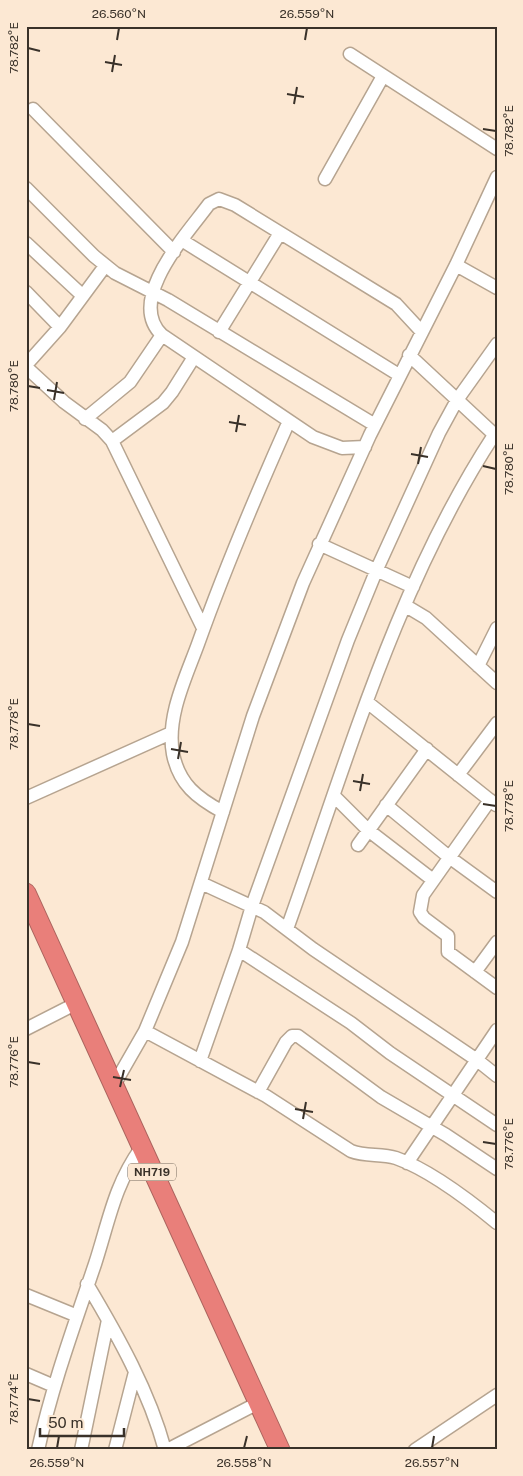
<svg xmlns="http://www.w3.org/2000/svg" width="523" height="1476" viewBox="0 0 523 1476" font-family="'Public Sans',sans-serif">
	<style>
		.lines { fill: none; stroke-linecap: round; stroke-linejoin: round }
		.minor-casing { stroke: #b6a490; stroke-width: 15 }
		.highway-casing { stroke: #ab645e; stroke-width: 21 }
		.minor { stroke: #fff; stroke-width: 12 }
		.highway { stroke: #e97f7a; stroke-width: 19 }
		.ticks { fill: none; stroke: #393129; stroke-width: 2 }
		.labels { text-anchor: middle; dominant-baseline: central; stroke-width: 5; stroke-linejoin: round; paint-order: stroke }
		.shield { fill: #fce8d3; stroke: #74685c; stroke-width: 1 }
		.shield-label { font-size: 11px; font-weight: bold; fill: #393129 }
		.neatline { fill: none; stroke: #393129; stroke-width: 2 }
		.ticks-label { font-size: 12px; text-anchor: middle; fill: #393129 }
	</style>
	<rect width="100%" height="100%" fill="#fce8d3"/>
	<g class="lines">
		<defs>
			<path id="minor" d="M350,54L497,149
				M33,109L174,252
				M325,179L383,76
				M26,188L94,256L115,273L168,300L375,425
				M183,241L399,375
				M26,243L83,296
				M456,265L497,288
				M26,292L60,327
				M219,332L280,233
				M409,355L497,437
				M26,365L60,327L105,266
				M26,367L64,402L102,430L112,441L203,628
				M85,419L130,382L162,335
				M112,441L163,403L172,392L194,357
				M365,447L342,448L313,437L162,335C125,300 187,234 209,204L219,199L235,205L396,304L421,331
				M319,544L413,587
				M406,606L426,618L497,683
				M478,666L497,628
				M367,702L496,805
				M458,775L497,723
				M334,796L368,830L433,880
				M26,798L171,733
				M490,800L423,895L420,912L424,918L448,936V952L497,988
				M386,805L449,857L497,892
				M223,812C197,798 179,784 173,754C166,717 186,677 198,644C225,568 256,495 289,421
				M358,845L427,749
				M201,883L264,912L313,949L477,1060L497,1076
				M287,929C347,762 396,585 494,435
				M239,950L351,1023L390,1053L497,1125
				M475,972L497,942
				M26,1029L77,1003
				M145,1031L266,1096L351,1151C366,1157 381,1153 396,1158C430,1170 469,1200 497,1223
				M200,1061L239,950L252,906L348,640L377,569L439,433L457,400L497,344
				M114,1085L145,1031L182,942L253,716L303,583L370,435L456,265L497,177
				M258,1092L286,1042L292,1036H298L381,1097L446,1135L497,1169
				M407,1163L497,1030
				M87,1284C118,1336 149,1391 165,1450
				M26,1295L75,1315
				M26,1374L54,1386
				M38,1450C52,1386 74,1326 95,1264C109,1221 114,1186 141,1148
				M81,1450L108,1320
				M115,1450L135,1372
				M167,1450L258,1403
				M415,1450L497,1395"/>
			<path id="highway" d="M26,893L280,1450"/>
		</defs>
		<use href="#minor" class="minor-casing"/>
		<use href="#highway" class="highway-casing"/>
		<use href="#minor" class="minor"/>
		<use href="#highway" class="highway"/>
	</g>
	<path class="ticks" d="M117,40L119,28M305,40L307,28M28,48L40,51M105,62L122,65M112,72L115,55M287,94L304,97M294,104L297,87M483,129L496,131M28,386L40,388M47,390L64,393M54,400L57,382M229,422L246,425M236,432L239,415M411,454L428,457M418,464L421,447M483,466L496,469M28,724L40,726M171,749L188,752M178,759L181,742M353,781L370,784M360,791L363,774M483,804L496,806M28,1062L40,1064M113,1077L131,1080M120,1087L124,1070M295,1109L313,1112M303,1119L306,1102M483,1142L496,1144M28,1399L40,1401M57,1448L59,1436M244,1448L247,1436M432,1448L434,1436"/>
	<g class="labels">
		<rect class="shield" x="128" y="1163.5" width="48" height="17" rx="4"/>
		<g class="shield-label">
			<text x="152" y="1172">NH719</text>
		</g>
	</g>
	<rect width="523" height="1476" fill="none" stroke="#fce8d3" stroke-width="55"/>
	<path d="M40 1428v8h84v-8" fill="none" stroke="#393129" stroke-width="2.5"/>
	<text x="48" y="1428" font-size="15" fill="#393129" stroke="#fce8d3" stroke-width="4" paint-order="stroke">50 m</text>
	<rect x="28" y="28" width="468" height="1420" class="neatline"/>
	<g class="ticks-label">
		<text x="119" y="18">26.560°N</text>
		<text x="307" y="18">26.559°N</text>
		<text transform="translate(14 48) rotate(-90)" y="4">78.782°E</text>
		<text transform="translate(509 131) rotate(-90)" y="4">78.782°E</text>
		<text transform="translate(14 386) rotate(-90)" y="4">78.780°E</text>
		<text transform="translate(509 469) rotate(-90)" y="4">78.780°E</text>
		<text transform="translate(14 724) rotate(-90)" y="4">78.778°E</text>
		<text transform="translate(509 806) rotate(-90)" y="4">78.778°E</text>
		<text transform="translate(14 1062) rotate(-90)" y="4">78.776°E</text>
		<text transform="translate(509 1144) rotate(-90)" y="4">78.776°E</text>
		<text transform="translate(14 1399) rotate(-90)" y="4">78.774°E</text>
		<text x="57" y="1467">26.559°N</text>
		<text x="244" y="1467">26.558°N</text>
		<text x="432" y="1467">26.557°N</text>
	</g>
</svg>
